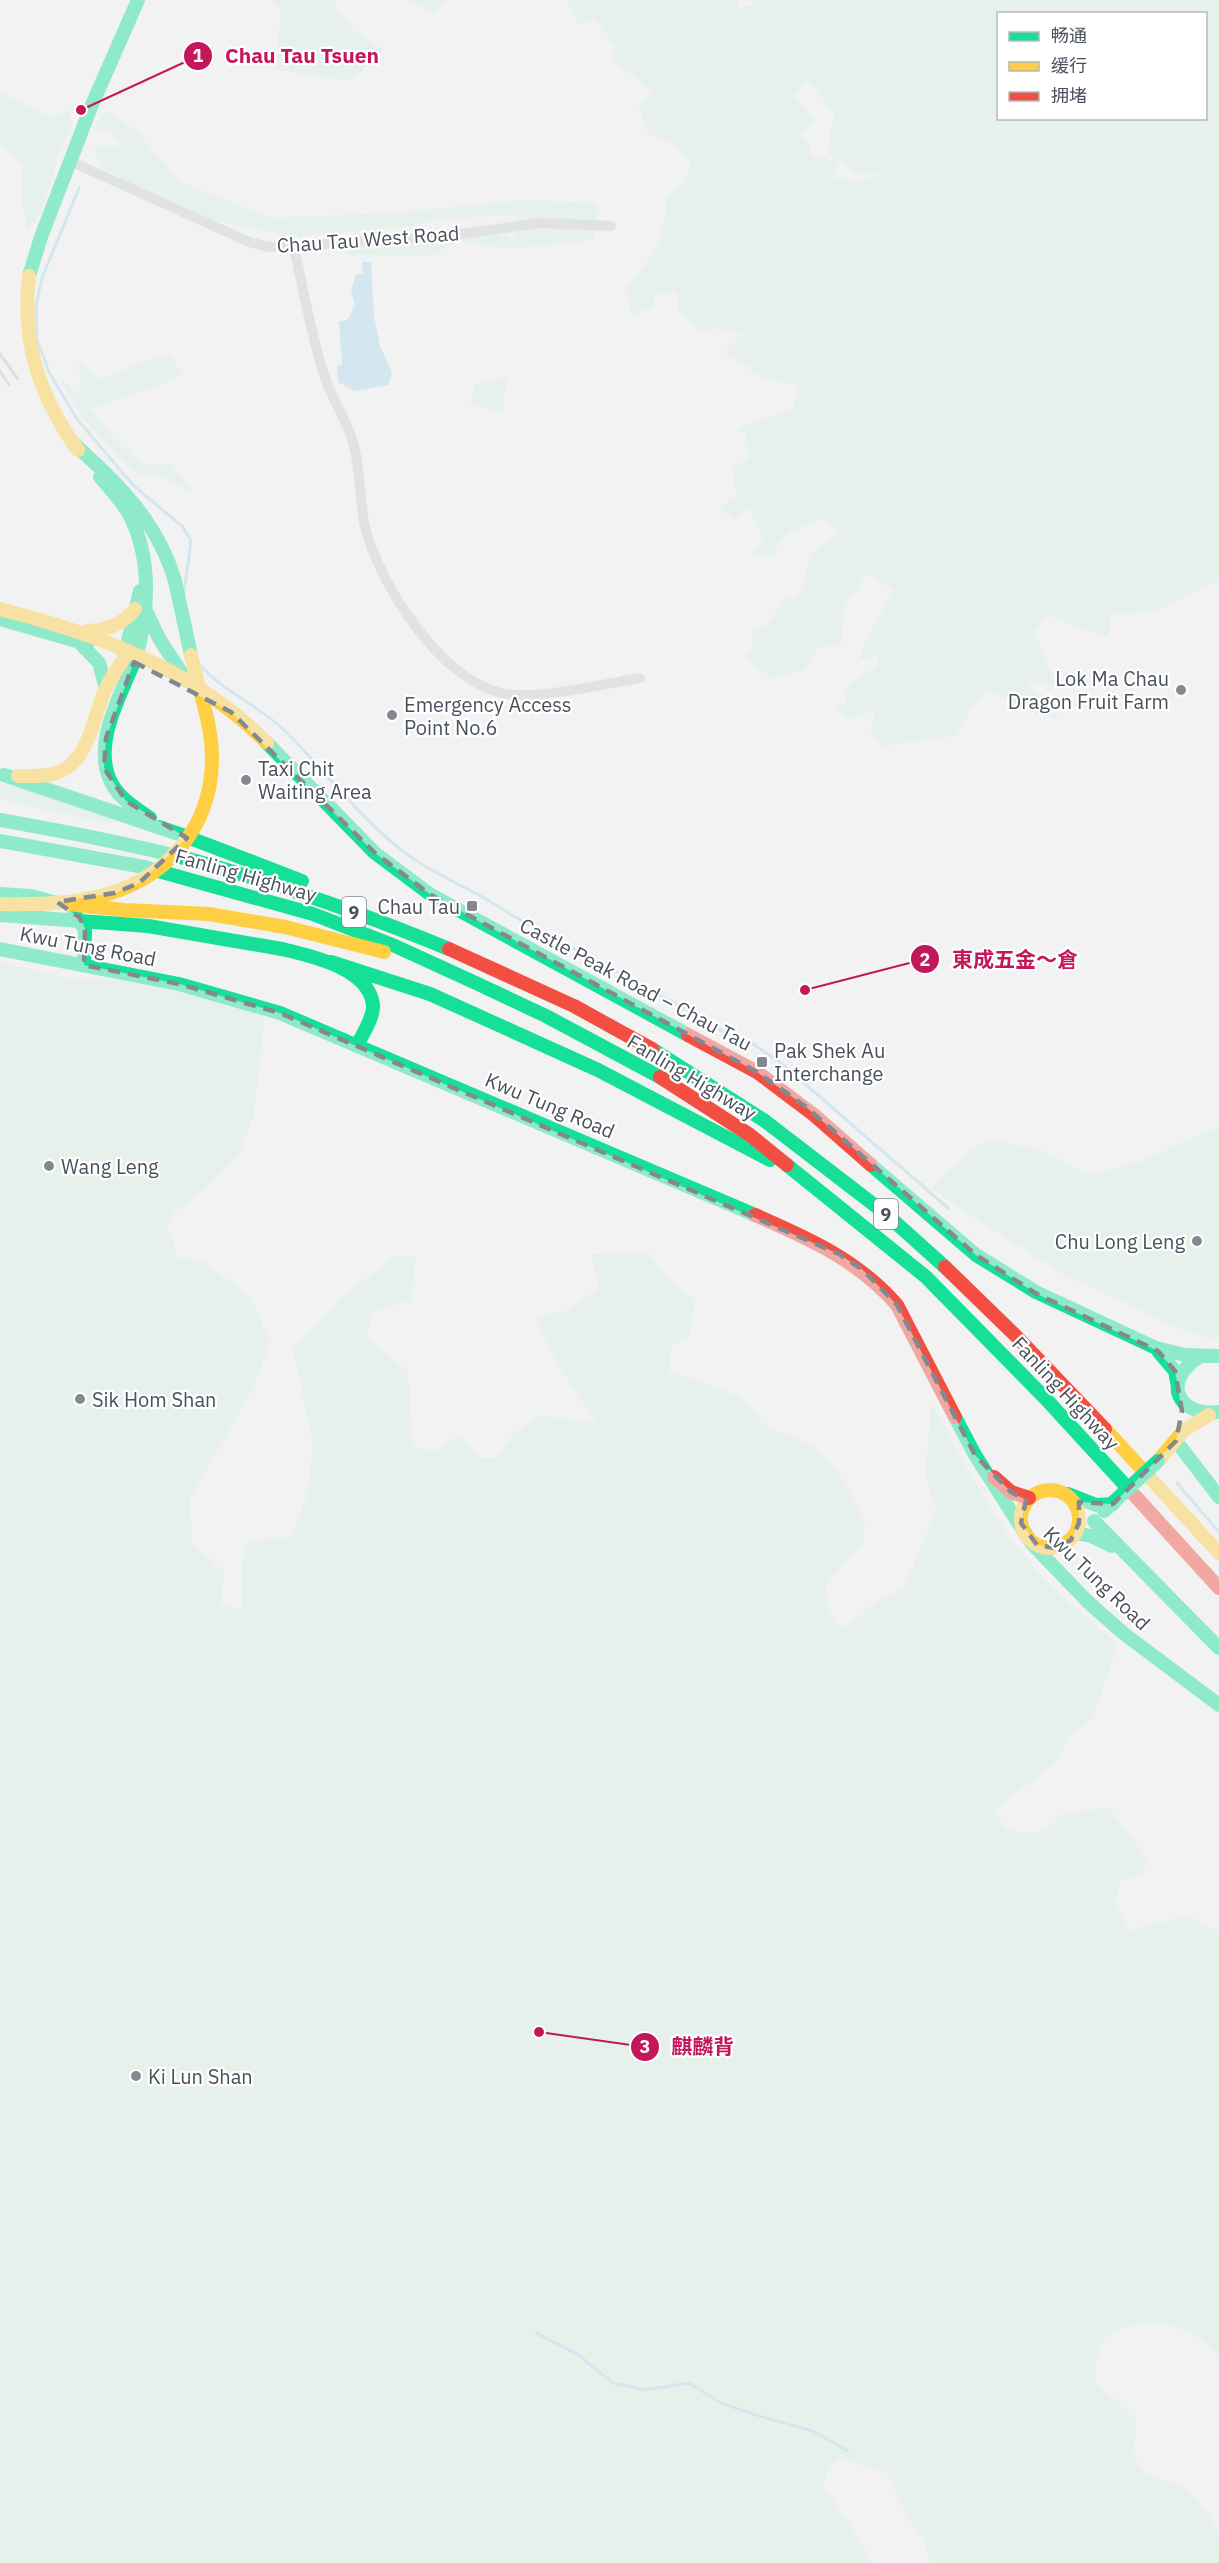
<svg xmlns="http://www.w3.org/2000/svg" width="1219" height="2563" viewBox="0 0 1219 2563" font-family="'IBM Plex Sans','Noto Sans SC',sans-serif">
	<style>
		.green { fill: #d8efe4; fill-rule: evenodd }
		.water { fill: #afd7ea }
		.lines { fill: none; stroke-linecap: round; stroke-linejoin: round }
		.stream { stroke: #afd7ea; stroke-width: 3 }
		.street { stroke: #cdcfd2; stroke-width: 10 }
		.fast { stroke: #16e098; stroke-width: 14 }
		.slow { stroke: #ffcf43; stroke-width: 14 }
		.jam { stroke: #f24e42; stroke-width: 14 }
		.rail { stroke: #c8c9cb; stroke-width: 3 }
		.fast-bridge { stroke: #16e098; stroke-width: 14 }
		.slow-bridge { stroke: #ffcf43; stroke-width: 14 }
		.marked { fill: none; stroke: #848991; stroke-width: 4.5; stroke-dasharray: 12 8; stroke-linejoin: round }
		.poi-dot { fill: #848991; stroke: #fff; stroke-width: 2 }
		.labels { text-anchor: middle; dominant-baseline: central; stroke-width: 4.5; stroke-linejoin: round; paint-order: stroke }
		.shield { fill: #fff; stroke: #80858e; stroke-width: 1.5 }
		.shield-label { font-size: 18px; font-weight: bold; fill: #49515d }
		.street-label { font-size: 20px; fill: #49515d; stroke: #fff }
		.poi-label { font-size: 20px; fill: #49515d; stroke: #fff; text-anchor: start }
		.leader { fill: none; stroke: #c2185b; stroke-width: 2 }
		.callout-dot { fill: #c2185b; stroke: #fff; stroke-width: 2 }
		.mark-label { font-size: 18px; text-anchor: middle; font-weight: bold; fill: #fff }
		.callout-label { font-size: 21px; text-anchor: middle; font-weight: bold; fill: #c2185b; stroke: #fff; stroke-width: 4.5; stroke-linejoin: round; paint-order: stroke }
	</style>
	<rect width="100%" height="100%" fill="#f2f2f2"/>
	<path class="green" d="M270,0H336V6L352,29L384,50L351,81L277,70L280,11Z
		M408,0H445L435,13Z
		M567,0H739L737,7L753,6L751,0H1219V580L1157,611L1111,615L1108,636L1072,625L1048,615L1034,632L1056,685L1025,681L1062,722L1019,707L988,690L970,711L956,736L883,746L870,730L875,711L848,719L835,708L845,704C844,681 861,675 879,666L876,655L858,661L867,638L894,591L867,574L845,607L841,645L818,648L804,670L770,678L745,657L752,649V631L770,622L784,596L791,600L802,593L810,554L840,533L823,518C812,523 796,527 787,535C773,546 778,562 753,554L764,539L749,508L735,521L726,514L721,506L736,497L733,469L749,457L746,434L735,429L792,409L799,386L774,381L754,374L747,366L724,353L741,334L720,328L701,332L678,311L677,292L656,294L653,306L632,316L626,287C653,256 666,240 666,197L686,182L691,163L674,143L648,134L638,105L654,93L611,59L617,48L593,18L579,26ZM998,14H1206V118H998ZM808,80L834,114L827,152L837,161L812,156L808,142L799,133L817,121L794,96ZM839,161L861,176L888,169L860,182L834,177Z
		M0,91L51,117L68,110L72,125L58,155L43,210L28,230L21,200L23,165L0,143Z
		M105,110L137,131L179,181L270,218L387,213L526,200L598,203L593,240L512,249L456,241L435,255H346L342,243L457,227L515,238L517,215L439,219L414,226L293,237L191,215L101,168L94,147L122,145L110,129L92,130Z
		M169,355L183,374L170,381L90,409L113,437L142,465L172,464L194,494L160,475L138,474L119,458L82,417L61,380L80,394L79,360L100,380L142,361Z
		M506,378L503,413L470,403L475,384Z
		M0,784L112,802L118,805L112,825L0,799Z
		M0,962L70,979H118L215,994L265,1013L254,1115L239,1154L216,1179L175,1212L167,1224L178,1258L202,1261L250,1296L270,1343L255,1384L190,1499L192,1542L224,1572L221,1603L241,1611V1568L246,1543L275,1538L290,1539L307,1495L313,1445L293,1348L343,1296L395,1256L416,1257L411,1299L372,1314L367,1336L408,1372L413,1446L434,1452L461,1434L479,1458H496L514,1433L542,1415L596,1423L560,1367L535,1318L568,1310L599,1288L591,1254L649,1253L672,1283L695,1300L689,1337L672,1346L669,1371L739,1396L765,1425L812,1446L838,1471L865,1522L864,1542L841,1567L826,1587L829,1609L836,1624L846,1627L878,1600L904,1588L936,1510L925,1475L932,1403C962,1459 991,1518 1034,1567C1059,1596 1089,1619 1118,1644L1093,1718L1070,1736L1057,1762L992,1811L1008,1830C1035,1834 1044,1835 1063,1813L1109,1808L1148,1859L1142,1874L1120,1881L1115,1902L1129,1930L1188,1915L1219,1932V2359C1198,2329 1163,2317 1128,2327C1119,2330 1110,2332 1104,2341C1095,2353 1095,2368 1096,2382L1136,2419C1138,2434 1130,2449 1139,2465C1149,2482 1169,2478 1184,2487C1198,2495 1211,2518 1218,2531C1219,2538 1219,2555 1219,2563H932L927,2555L924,2539L909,2520L885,2471L838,2459L826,2474L823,2485L861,2541L872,2563H0Z
		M1219,1126V1339L1216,1341L1183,1330L1066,1276L969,1215L931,1188L947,1171L987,1139L1042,1150L1088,1175L1144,1160Z"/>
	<path class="water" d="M362,262H371L374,316L380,346L392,373L388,385L355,391L338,382L337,366L342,364L339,322L348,319L355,305L351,290L356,275L363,274Z"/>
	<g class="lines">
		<path class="stream" d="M79,188L42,278L36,306L37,340L49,372L77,419L133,485L183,527L191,541L184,593
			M199,664C222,690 256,705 282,728C326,770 361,822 411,857C442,879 479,892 510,914L706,1020L728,1035L753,1044L781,1063L949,1209
			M1177,1483L1219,1532
			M536,2333L577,2354L613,2383L645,2390L689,2383L721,2403L756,2415L813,2431L848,2451"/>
		<path class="street" d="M70,161L249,242L269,247L437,237L541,223L611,226
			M294,247C303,289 311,334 324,375C331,398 346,418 353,442C361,469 359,499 365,527C380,585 439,678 501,693C534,701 604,684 640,678"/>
		<path class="fast" d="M29,276L41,237L91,107L138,0
			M72,442C118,484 157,520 175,581
			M100,477C111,490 124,503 131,518C152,562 149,615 135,660
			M146,611L160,640L183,675
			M0,619L87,644
			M78,641L99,663L106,688
			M124,657L140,591
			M134,662C120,697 91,746 112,784C120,799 136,808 150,818
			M267,743L375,853L431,895L688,1035
			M4,775L182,835L302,881
			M0,820C66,832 131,844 196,861C282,885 366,915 449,949
			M0,841L144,867L313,914L395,946L478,984L546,1016L660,1077
			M0,894L31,896L53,902
			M74,913L85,930L84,965
			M0,949L179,984L280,1013L755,1215
			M282,949C311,956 369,968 373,1005C374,1017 363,1033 358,1044
			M331,962L430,994L598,1070L770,1160
			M652,1049L765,1121L886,1214L945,1267
			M787,1165L926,1277L1045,1398L1136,1497
			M871,1165L976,1255L1036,1292L1156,1348L1185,1355L1219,1356
			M1158,1351L1175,1371L1177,1382
			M1199,1357C1162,1380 1176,1417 1219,1412
			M955,1417L975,1455L1032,1544L1088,1602L1123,1633L1219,1705
			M1176,1441L1219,1497
			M1068,1494L1096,1505L1113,1504
			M1094,1521L1219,1648
			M1076,1533L1091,1536L1112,1546"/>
		<path class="slow" d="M29,276C21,342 40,398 78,450
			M0,609C98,634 194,669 267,743
			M87,631C107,630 122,625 135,609
			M18,776C32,776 46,777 59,772C90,759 93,717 105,690C110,679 118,668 124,658
			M68,904L124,910L209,914L285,927L384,952
			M1105,1429L1219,1553
			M1158,1461L1184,1430L1209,1415
			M1021 1519a29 29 0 1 1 58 0a29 29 0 1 1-58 0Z"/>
		<path class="jam" d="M449,949L574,1006L652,1049
			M688,1035L757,1072L814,1115L871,1165
			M660,1077L750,1135L787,1165
			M755,1215C808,1238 858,1260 897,1305L955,1417
			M945,1267L1016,1336L1105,1429
			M994,1477L1011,1492L1029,1498
			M1136,1497L1219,1588"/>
		<path class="rail" d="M0,354L18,379
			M0,371L9,385"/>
		<path class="fast-bridge" d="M175,581L191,655
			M0,915L148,926L282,949
			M1104,1511L1158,1461"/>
		<path class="slow-bridge" d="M0,904C71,906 146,900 189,836C204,814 212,786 212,758C212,723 198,689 191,655"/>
	</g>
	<path d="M0 0H1219V2563H0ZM134,662L231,712L375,853L431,895L757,1072L805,1106L976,1255L1037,1294L1158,1351L1175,1371L1177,1382L1182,1411L1176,1441L1113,1504L1079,1502V1523L1071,1540L1055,1548L1037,1545L1021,1523L1026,1500L1011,1492L975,1455L897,1305L863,1270L839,1254L280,1013L179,984L84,965L85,928L79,917L57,902L115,893L139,883L187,838L126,801L104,768L106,738Z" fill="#f2f2f2" fill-opacity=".55" fill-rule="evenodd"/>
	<path class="marked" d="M134,662L231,712L375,853L431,895L757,1072L805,1106L976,1255L1037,1294L1158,1351L1175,1371L1177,1382L1182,1411L1176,1441L1113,1504L1079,1502V1523L1071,1540L1055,1548L1037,1545L1021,1523L1026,1500L1011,1492L975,1455L897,1305L863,1270L839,1254L280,1013L179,984L84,965L85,928L79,917L57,902L115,893L139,883L187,838L126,801L104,768L106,738Z"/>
	<g class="poi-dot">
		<circle cx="1181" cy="690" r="6"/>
		<circle cx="392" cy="715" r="6"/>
		<circle cx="246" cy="780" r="6"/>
		<rect x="466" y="900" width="12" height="12" rx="3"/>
		<rect x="756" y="1056" width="12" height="12" rx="3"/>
		<circle cx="49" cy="1166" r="6"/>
		<circle cx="1197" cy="1241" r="6"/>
		<circle cx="80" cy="1399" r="6"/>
		<circle cx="136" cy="2076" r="6"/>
	</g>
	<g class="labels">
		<g class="shield">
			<rect x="342" y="897" width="24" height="30" rx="4.5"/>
			<rect x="874" y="1199" width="24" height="30" rx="4.5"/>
		</g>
		<g class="shield-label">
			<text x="354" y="912">9</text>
			<text x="886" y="1214">9</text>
		</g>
		<g class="street-label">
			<text transform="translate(368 239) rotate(-4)">Chau Tau West Road</text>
			<text transform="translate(246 875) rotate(16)">Fanling Highway</text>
			<text transform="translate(88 946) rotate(11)">Kwu Tung Road</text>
			<text transform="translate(636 984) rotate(28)">Castle Peak Road – Chau Tau</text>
			<text transform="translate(692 1077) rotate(31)">Fanling Highway</text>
			<text transform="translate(550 1105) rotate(23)">Kwu Tung Road</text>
			<text transform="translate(1066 1393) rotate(47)">Fanling Highway</text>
			<text transform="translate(1097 1578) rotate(44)">Kwu Tung Road</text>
		</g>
		<g class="poi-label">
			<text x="1169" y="678" text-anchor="end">Lok Ma Chau<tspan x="1169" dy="23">Dragon Fruit Farm</tspan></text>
			<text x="404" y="704">Emergency Access<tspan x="404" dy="23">Point No.6</tspan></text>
			<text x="258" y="768">Taxi Chit<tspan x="258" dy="23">Waiting Area</tspan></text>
			<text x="460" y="906" text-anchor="end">Chau Tau</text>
			<text x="774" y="1050">Pak Shek Au<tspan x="774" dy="23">Interchange</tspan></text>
			<text x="61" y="1166">Wang Leng</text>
			<text x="1185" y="1241" text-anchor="end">Chu Long Leng</text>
			<text x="92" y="1399">Sik Hom Shan</text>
			<text x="148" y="2076">Ki Lun Shan</text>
		</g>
	</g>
	<path class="leader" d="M81 110L198 56M805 990L925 959M539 2032L645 2047"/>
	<g class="callout-dot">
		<circle cx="81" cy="110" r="6"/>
		<circle cx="805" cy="990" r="6"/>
		<circle cx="539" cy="2032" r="6"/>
		<circle cx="198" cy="56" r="15"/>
		<circle cx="925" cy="959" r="15"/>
		<circle cx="645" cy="2047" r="15"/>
	</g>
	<g class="mark-label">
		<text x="198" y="62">1</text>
		<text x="925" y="966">2</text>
		<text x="645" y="2053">3</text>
	</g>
	<g class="callout-label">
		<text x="302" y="63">Chau Tau Tsuen</text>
		<text x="1015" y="967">東成五金～倉</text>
		<text x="703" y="2054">麒麟背</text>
	</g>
	<rect x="997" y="12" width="210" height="108" fill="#ffffff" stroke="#b6b9be" stroke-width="1.5"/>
	<rect x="1009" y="32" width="30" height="9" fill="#16e098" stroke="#b6b9be" stroke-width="1.5"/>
	<text x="1051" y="42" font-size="18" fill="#49515d">畅通</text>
	<rect x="1009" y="62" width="30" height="9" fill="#ffcf43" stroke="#b6b9be" stroke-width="1.5"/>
	<text x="1051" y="72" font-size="18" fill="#49515d">缓行</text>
	<rect x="1009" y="92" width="30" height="9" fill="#f24e42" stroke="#b6b9be" stroke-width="1.5"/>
	<text x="1051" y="102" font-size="18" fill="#49515d">拥堵</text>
</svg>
